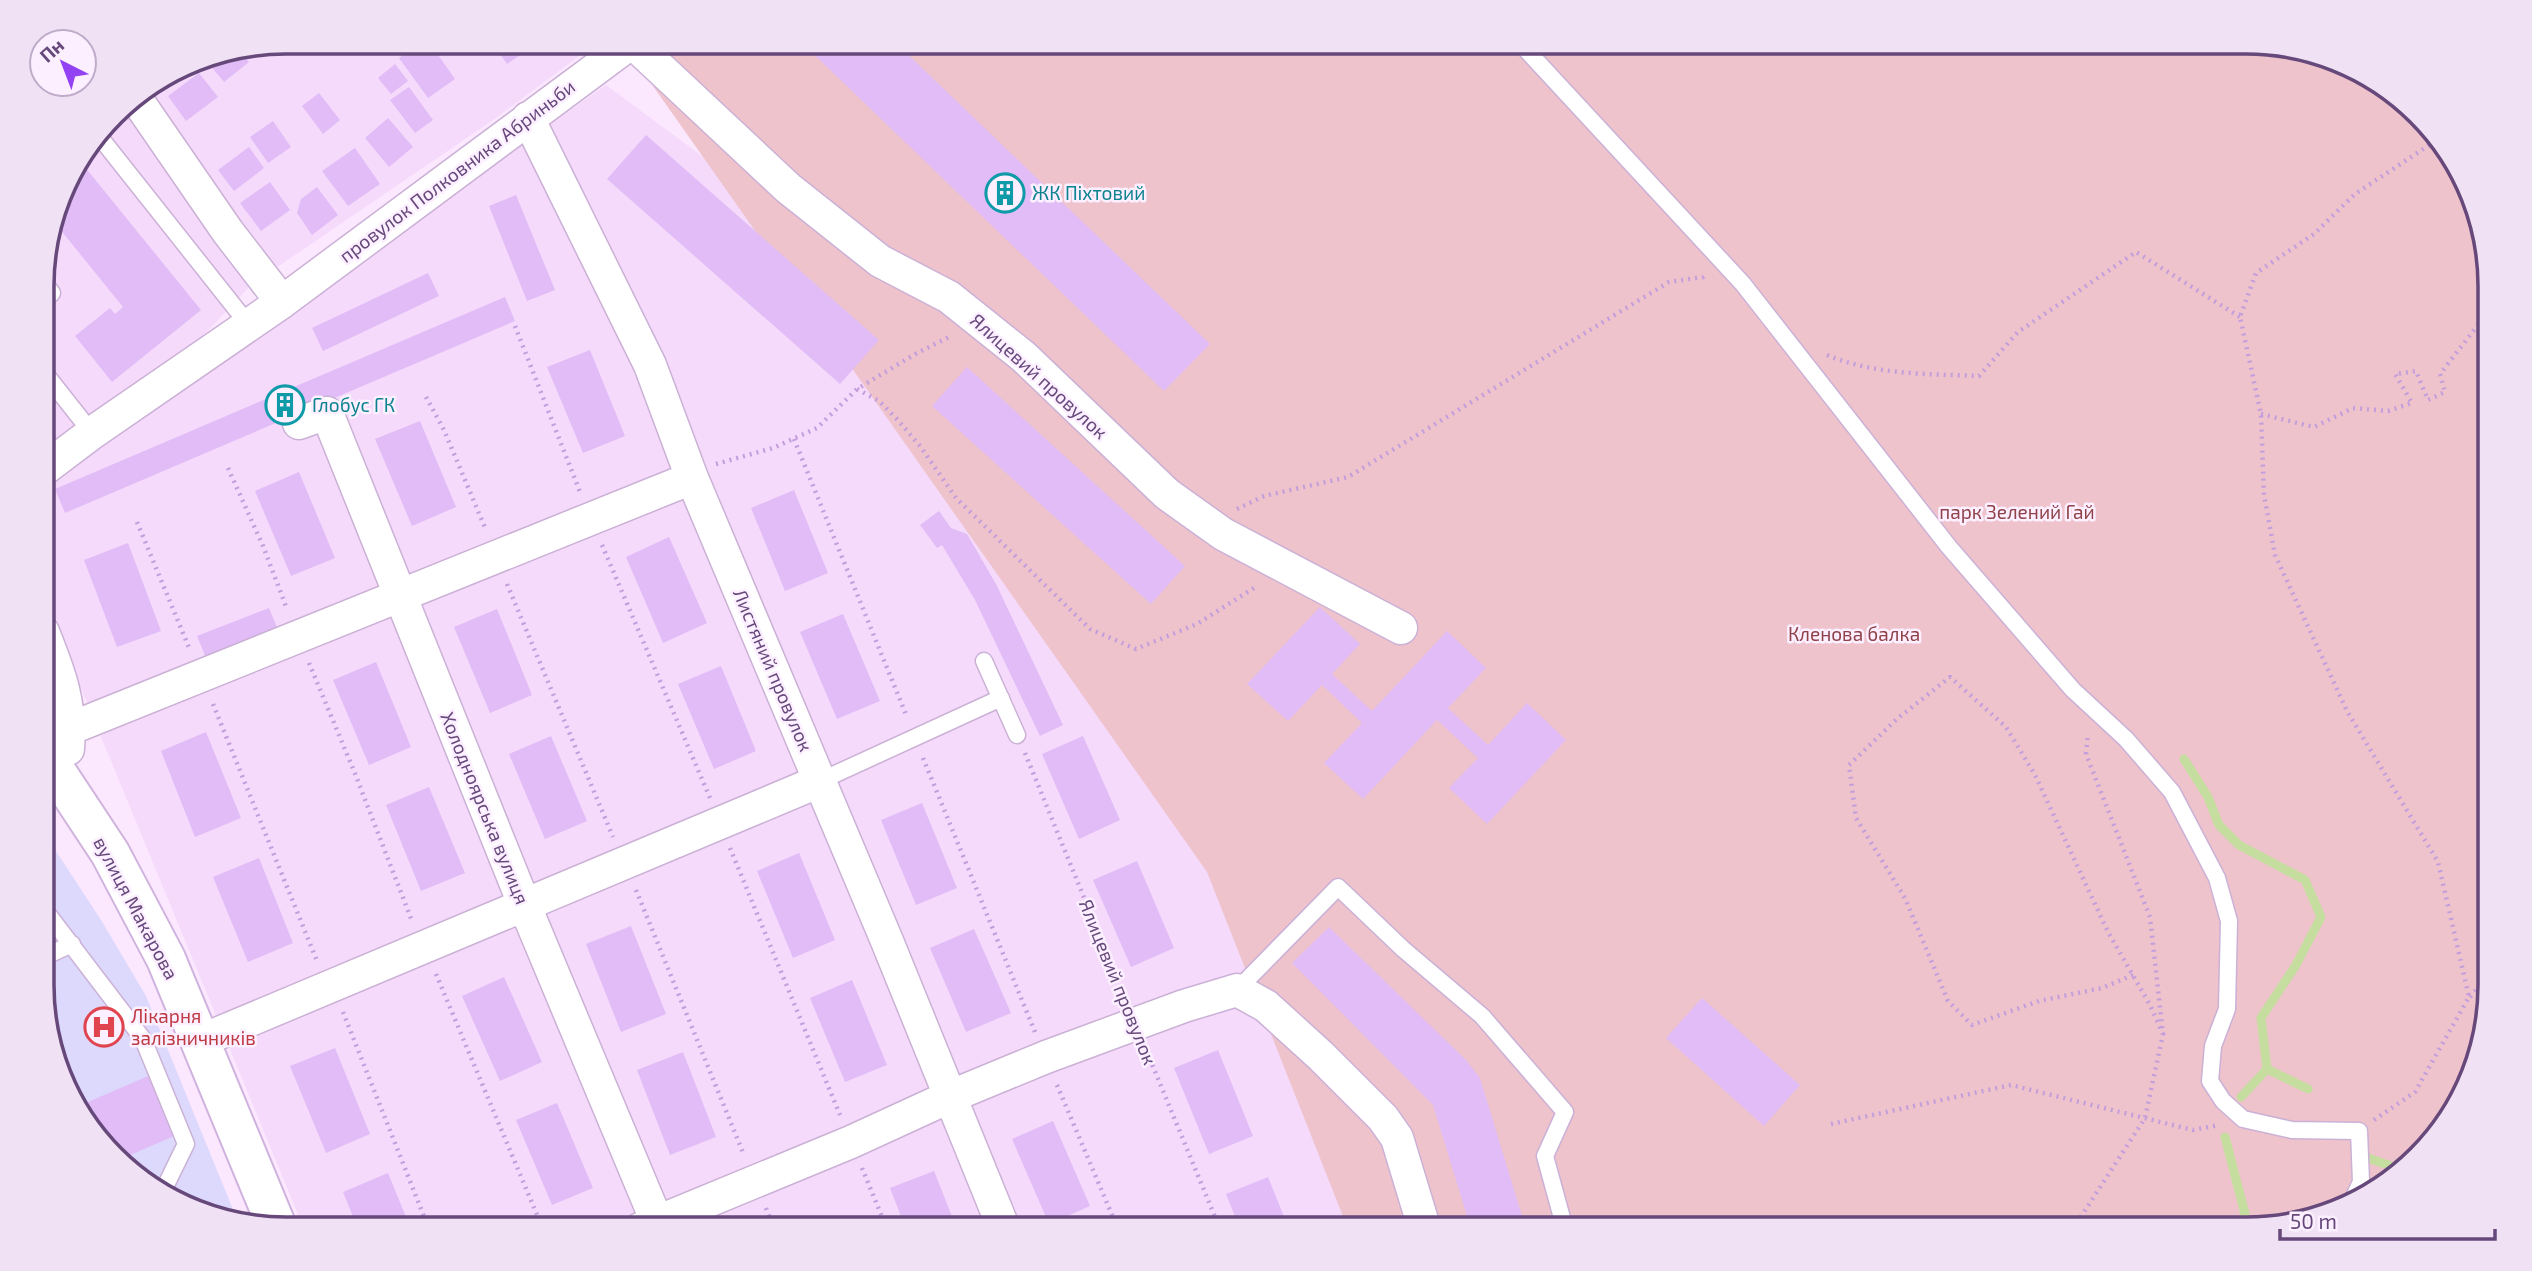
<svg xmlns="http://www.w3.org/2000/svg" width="2532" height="1271" font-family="'Exo 2',sans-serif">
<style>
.residential{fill:#f5dafc}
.medical{fill:#ddd9fd}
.green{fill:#eec3cb}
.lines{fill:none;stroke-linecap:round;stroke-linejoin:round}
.stream{stroke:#c5dd9e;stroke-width:9}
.building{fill:#e1bcf6}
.lane-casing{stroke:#cbb1d6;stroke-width:19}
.street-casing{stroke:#cbb1d6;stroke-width:35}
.secondary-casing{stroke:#d0b2de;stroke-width:42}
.path{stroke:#c49edc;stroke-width:4.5;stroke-dasharray:2 5;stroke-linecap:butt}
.lane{stroke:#fff;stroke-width:16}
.street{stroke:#fff;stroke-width:32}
.secondary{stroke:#fff;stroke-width:38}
.labels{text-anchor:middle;stroke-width:5;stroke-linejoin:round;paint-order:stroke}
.street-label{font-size:19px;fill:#66487b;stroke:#fcefff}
.culture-label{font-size:19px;fill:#0d838f;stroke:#fcefff;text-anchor:start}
.park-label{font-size:19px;fill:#8f4348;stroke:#fcefff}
.health-label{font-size:19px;fill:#be3a42;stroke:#fcefff;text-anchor:start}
.rim{fill:none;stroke:#66487b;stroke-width:3.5}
</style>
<rect width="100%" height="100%" fill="#fbe7fe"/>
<path class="residential" d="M 287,42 L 598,42 L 496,118 L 251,285 L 202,337 L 43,461 L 43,270 L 67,179 L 125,103 L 193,60 Z
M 600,42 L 1130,42 L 1772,1176 L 1671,1229 L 304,1229 L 43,596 L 43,489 L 65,465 L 606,85 L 971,355 L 1012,325 Z"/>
<path class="medical" d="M 44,833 L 101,920 L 146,996 L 236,1217 L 179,1204 L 92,1133 L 44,1017 Z"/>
<path class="green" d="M 622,42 L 2245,42 L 2353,67 L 2440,138 L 2488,255 L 2490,985 L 2465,1092 L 2382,1188 L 2261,1228 L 1348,1229 L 1207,872 Z"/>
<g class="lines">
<path class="stream" d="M 2184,759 L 2208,797 L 2219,825 L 2239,845 L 2305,880 L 2321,917 L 2296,965 L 2261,1018 L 2267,1069 L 2241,1097
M 2267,1069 L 2308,1089
M 2225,1137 L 2245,1214 L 2245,1228
M 2362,1156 L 2391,1166 L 2396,1170"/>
</g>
<path class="building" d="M 421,42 L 429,42 L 455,79 L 428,98 L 399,58 Z
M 498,42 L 519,42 L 526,51 L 507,64 L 494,45 Z
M 801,42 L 895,42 L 1210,344 L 1164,391 Z
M 240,51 L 249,62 L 224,82 L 204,58 Z
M 395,64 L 408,81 L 391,94 L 378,78 Z
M 199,73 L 218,97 L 186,121 L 168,96 Z
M 409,87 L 433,120 L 415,133 L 390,100 Z
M 319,93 L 340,120 L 323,134 L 302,106 Z
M 388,118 L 413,147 L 389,167 L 365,138 Z
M 273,121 L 291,147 L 268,163 L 250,137 Z
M 646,135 L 879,340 L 840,384 L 607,179 Z
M 249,147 L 264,168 L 234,191 L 218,170 Z
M 355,148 L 380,184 L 348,206 L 322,171 Z
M 80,161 L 201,310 L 112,382 L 75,336 L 110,308 L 115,314 L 123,307 L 55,223 L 67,179 Z
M 270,182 L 290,210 L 261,231 L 240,203 Z
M 317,187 L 338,215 L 312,235 L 297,213 L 301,199 Z
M 516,195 L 555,290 L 527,301 L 489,206 Z
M 428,273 L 439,296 L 323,351 L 312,328 Z
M 505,297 L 515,321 L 65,513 L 55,489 Z
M 590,350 L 625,436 L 583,453 L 547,367 Z
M 967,367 L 1185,566 L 1151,604 L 932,406 Z
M 420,421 L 456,507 L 412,526 L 375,439 Z
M 299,472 L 335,558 L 291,576 L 255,491 Z
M 794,490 L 828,573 L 785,591 L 751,508 Z
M 939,511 L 951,528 L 967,534 L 996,584 L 1063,725 L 1040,736 L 975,600 L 942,545 L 937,548 L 920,525 Z
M 669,537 L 707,623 L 663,643 L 626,557 Z
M 128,543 L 161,631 L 117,647 L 84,560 Z
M 1320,607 L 1360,644 L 1332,674 L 1372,711 L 1447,631 L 1486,668 L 1448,708 L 1488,745 L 1527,703 L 1566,740 L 1487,824 L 1449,788 L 1478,758 L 1437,720 L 1363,799 L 1324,763 L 1362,723 L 1322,685 L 1288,721 L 1247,684 Z
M 269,608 L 278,630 L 206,658 L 197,636 Z
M 497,609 L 532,695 L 490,713 L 454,627 Z
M 843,614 L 880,701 L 837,719 L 800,632 Z
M 376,662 L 411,747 L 369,765 L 333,680 Z
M 721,666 L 756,751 L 714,769 L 678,684 Z
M 206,732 L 241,818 L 195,837 L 161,751 Z
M 551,736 L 587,821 L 545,839 L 509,754 Z
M 1083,736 L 1120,820 L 1079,839 L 1042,754 Z
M 429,787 L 465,873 L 421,891 L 386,805 Z
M 922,803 L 957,888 L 916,905 L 881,820 Z
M 799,853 L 835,940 L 793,958 L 757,871 Z
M 259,858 L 293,943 L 248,962 L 213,877 Z
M 1137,861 L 1174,948 L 1131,967 L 1093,880 Z
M 631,926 L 666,1014 L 621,1032 L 586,944 Z
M 1329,927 L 1466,1060 L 1480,1078 L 1526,1229 L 1471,1229 L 1433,1105 L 1292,963 Z
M 974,929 L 1011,1013 L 966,1032 L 930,948 Z
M 504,977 L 542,1062 L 500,1081 L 462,996 Z
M 852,980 L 887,1065 L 845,1082 L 810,998 Z
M 1702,998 L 1800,1085 L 1764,1126 L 1666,1038 Z
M 335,1048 L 370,1134 L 326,1153 L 290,1066 Z
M 1218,1050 L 1253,1136 L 1209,1154 L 1174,1068 Z
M 683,1052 L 716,1137 L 670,1155 L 637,1070 Z
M 153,1074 L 179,1134 L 123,1158 L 92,1133 L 81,1105 Z
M 557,1103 L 593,1188 L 552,1205 L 516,1120 Z
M 1053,1121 L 1090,1206 L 1049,1224 L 1012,1139 Z
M 934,1171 L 957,1229 L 906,1229 L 890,1188 Z
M 388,1173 L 411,1229 L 358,1229 L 343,1192 Z
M 1268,1177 L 1289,1229 L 1240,1229 L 1226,1194 Z"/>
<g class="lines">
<g class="lane-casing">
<path id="lane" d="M 1519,42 L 1743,284 L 1949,547 L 2073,690 L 2126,739 L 2172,792 L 2217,878 L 2229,921 L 2227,1009 L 2213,1046 L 2210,1081 L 2223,1101 L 2243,1119 L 2292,1130 L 2359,1131 L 2361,1182 L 2354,1197
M 99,136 L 248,324
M 43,281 L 52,293 L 43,302
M 43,371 L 92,433
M 984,661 L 1017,735
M 820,781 L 1001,698
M 44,909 L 143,1039 L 186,1144 L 163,1191
M 44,957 L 72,944
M 1237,990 L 1338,887 L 1403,949 L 1482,1016 L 1565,1112 L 1545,1156 L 1565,1229"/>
</g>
<g class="street-casing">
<path id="street" d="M 632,42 L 788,188 L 880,261 L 949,297 L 1024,357 L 1167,494 L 1223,534 L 1401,628
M 135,97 L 228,232 L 282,302
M 528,118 L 650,365 L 692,478 L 887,941 L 1004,1229
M 299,423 L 327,413 L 524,904 L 660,1229
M 43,470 L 92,433 L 282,302 L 632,42
M 43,632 C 60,674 71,703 68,749
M 69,729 L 692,478
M 200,1041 L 820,781
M 640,1229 L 851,1142 L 949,1097 L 1046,1057 L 1184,1006 L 1237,990 L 1266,1006 L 1321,1056 L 1383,1118 L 1397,1138 L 1424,1227 L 1421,1229"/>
</g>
<g class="secondary-casing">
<path id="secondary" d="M 44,753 L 110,853 L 166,959 L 277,1227"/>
</g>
<path class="path" d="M 2486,251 L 2480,256 L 2479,270 L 2488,283
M 515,326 L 580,492
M 1827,355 C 1875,375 1928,374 1979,376 L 2018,332 L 2136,252 L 2240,317
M 857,389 L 879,401 L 896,418 L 920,446 L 956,498 L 1090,629 L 1136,649 L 1197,624 L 1257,586
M 426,397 L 444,430 L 486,530
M 2261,414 L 2314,427 L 2353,408 L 2388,411 L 2412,403 L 2395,374 L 2416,371 L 2428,400 L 2445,392 L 2440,374 L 2488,312
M 794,439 L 907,717
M 716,464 L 773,448 L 817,428 L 857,389 L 917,353 L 951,336
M 228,468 L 263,546 L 287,609
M 1237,509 L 1264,496 L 1348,477 L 1669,282 L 1703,277 L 1706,274
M 137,522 L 190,650
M 602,545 L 710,798
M 507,584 L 613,837
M 309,663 L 354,771 L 412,921
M 213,704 L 317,961
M 1025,753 L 1125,998
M 923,758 L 1035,1032
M 730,848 L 840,1115
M 636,890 L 744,1155
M 436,974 L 543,1229
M 2133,975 L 2102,988 L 2039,1001 L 1972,1025 L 1948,1001 L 1905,898 L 1856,818 L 1849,765 L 1897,719 L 1950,677 L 2006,727 L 2035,775 L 2108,932 L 2150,1005 L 2163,1034
M 2470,997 L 2490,974
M 343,1012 L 429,1229
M 1147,1052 L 1220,1229
M 1057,1085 L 1118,1229
M 2374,1120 L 2415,1092 L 2469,997 L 2438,862 L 2347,711 L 2275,555 L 2264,495 L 2261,414 L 2240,317 L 2256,273 L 2314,234 L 2355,194 L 2440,138
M 1831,1124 L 2011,1085 L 2193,1130 L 2219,1125
M 862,1168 L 887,1229
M 2383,1171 L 2388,1180
M 766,1208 L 774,1229
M 2073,1229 L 2145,1118 L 2163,1034 L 2150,917 L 2086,754 L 2088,734"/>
<use href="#lane" class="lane"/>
<use href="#street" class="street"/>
<use href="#secondary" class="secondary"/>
</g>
<defs>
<g id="building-ring" transform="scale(2.0125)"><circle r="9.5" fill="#fcefff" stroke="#0f9aa8" stroke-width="1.5"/><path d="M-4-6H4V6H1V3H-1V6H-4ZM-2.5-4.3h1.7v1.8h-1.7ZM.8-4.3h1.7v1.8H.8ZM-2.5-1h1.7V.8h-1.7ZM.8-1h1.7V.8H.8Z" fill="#0f9aa8"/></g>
<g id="hospital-ring" transform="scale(2.0125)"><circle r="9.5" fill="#fcefff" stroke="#e0444e" stroke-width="1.5"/><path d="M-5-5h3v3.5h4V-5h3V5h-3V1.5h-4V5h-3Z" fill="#e0444e"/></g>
</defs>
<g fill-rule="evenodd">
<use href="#building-ring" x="1005" y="193"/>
<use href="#building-ring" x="285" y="405"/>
<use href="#hospital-ring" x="104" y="1027"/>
</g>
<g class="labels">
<g class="street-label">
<text transform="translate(457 171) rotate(-37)" y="7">провулок Полковника Абриньби</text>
<text transform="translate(1039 376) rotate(42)" y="7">Ялицевий провулок</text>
<text transform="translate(773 670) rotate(67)" y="7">Листяний провулок</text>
<text transform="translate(485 808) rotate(68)" y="7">Холодноярська вулиця</text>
<text transform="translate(136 908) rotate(62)" y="7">вулиця Макарова</text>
<text transform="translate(1118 982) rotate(68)" y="7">Ялицевий провулок</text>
</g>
<g class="culture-label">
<text x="1032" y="200">ЖК Піхтовий</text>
<text x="312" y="412">Глобус ГК</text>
</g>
<g class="park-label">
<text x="2017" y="519">парк Зелений Гай</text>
<text x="1854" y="641">Кленова балка</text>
</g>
<g class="health-label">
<text x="131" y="1023">Лікарня<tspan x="131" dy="22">залізничників</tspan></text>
</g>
</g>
<path d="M0 0H2532V1271H0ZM286 54H2246A232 232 0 0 1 2478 286V985A232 232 0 0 1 2246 1217H286A232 232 0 0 1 54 985V286A232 232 0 0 1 286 54Z" fill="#f0e2f4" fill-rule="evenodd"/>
<path class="rim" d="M286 54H2246A232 232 0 0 1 2478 286V985A232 232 0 0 1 2246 1217H286A232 232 0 0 1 54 985V286A232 232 0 0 1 286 54Z"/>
<g transform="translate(63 63) rotate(318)"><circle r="33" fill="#fcefff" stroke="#c0acca" stroke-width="2"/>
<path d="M0-5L12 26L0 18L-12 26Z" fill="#9241f3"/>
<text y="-10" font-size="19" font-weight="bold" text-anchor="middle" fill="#66487b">Пн</text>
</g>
<path d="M2280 1229v10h215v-10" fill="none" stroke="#66487b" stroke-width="3.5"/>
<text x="2290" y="1229" font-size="21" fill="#66487b" stroke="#fcefff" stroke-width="5" paint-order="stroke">50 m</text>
</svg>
